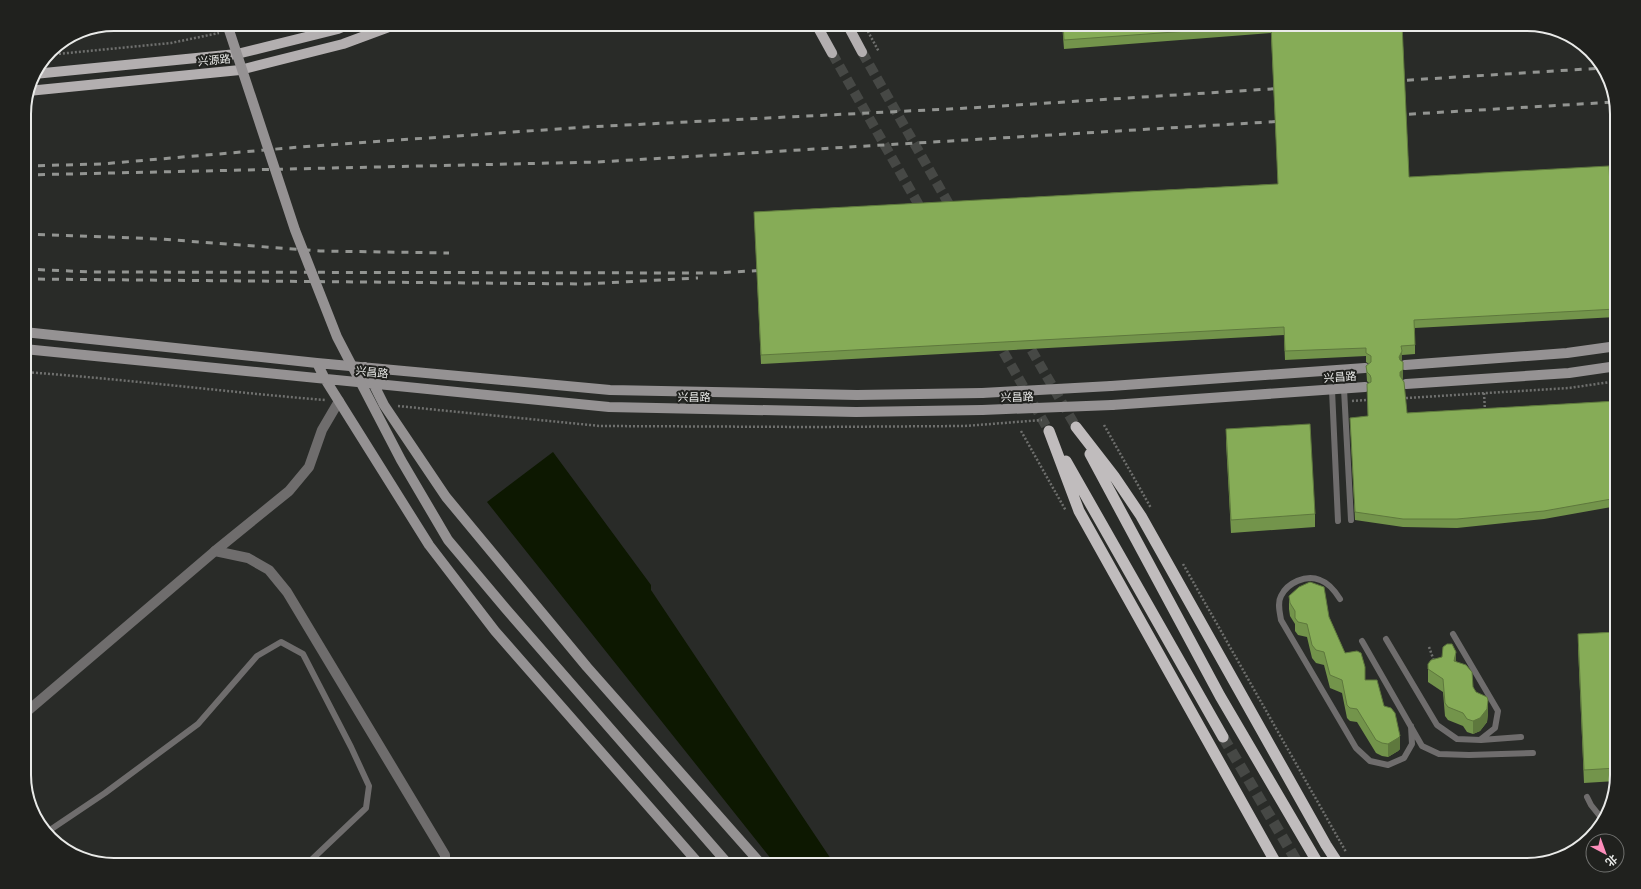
<svg xmlns="http://www.w3.org/2000/svg" width="1641" height="889" font-family="Arial,'Noto Sans SC',sans-serif">
<style>
.water{fill:#0d1801}
.lines{fill:none;stroke-linecap:round;stroke-linejoin:round}
.primary-tunnel{stroke:#464845;stroke-width:10;stroke-dasharray:10 5;stroke-linecap:butt}
.trunk-tunnel{stroke:#464845;stroke-width:11;stroke-dasharray:11 5.5;stroke-linecap:butt}
.path{stroke:#6f706e;stroke-width:2.5;stroke-dasharray:2 2;stroke-linecap:butt}
.service{stroke:#6f6d6d;stroke-width:6}
.minor{stroke:#6f6d6d;stroke-width:10}
.tertiary{stroke:#6f6d6d;stroke-width:10}
.secondary{stroke:#959293;stroke-width:10}
.primary{stroke:#b3afb0;stroke-width:10}
.trunk{stroke:#c0bcbd;stroke-width:11}
.rail{stroke:#939592;stroke-width:3;stroke-dasharray:7 7;stroke-linecap:butt}
.secondary-bridge{stroke:#959293;stroke-width:10}
.wall{fill:#73944b}
.shaded-wall{fill:#5e783d}
.building{fill:#86ac57;stroke:#5e783d}
.labels{text-anchor:middle;stroke-width:4;stroke-linejoin:round;paint-order:stroke}
.street-label{font-size:11px;fill:#e9eae8;stroke:#20211e}
.rim{fill:none;stroke:#e9eae8;stroke-width:2}
</style>
<rect width="100%" height="100%" fill="#292b28"/>
<path class="water" d="M 553,452 L 651,585 L 651,590 L 835,865 L 776,865 L 487,502 Z"/>
<g class="lines">
<path class="primary-tunnel" d="M 862,52 L 954,213
M 832,53 L 924,214
M 1024,337 L 1076,427
M 996,339 L 1049,431"/>
<path class="trunk-tunnel" d="M 1223,737 L 1299,865"/>
<path class="path" d="M 864,24 L 879,52
M 239,28 L 258,24
M 47,55 L 171,43 L 219,33
M 24,372 C 125,379 225,392 325,400
M 1484,393 L 1485,411
M 1406,398 L 1569,388 L 1617,381
M 1352,401 L 1366,400
M 398,406 L 600,426 L 813,427 L 965,426 L 1042,420
M 1104,425 L 1151,508
M 1021,431 L 1066,511
M 1183,564 L 1346,852
M 1429,647 L 1434,661
M 1350,858 L 1353,865"/>
<path class="service" d="M 1344,389 L 1351,520
M 1332,390 L 1338,521
M 1340,599 C 1335,591 1329,583 1320,580 C 1306,574 1287,583 1281,596 C 1277,603 1280,613 1281,620 L 1356,748 L 1370,761 L 1388,765 L 1404,758 L 1412,744 L 1411,726
M 1453,634 L 1498,711 L 1495,728 L 1481,739
M 1386,639 L 1437,725 L 1457,739 L 1481,740 L 1521,737
M 1362,641 L 1422,746 L 1439,754 L 1469,755 L 1533,753
M 1587,797 L 1591,805 L 1603,820
M 47,832 L 105,793 L 198,724 L 257,656 L 281,642 L 303,654 L 351,747 L 369,786 L 366,808 L 306,865"/>
<path class="minor" d="M 215,551 L 248,558 L 269,570 L 287,592 L 445,855 L 445,865"/>
<path class="tertiary" d="M 24,714 L 215,551 L 289,491 L 309,467 L 322,430 L 339,401"/>
<path class="secondary" d="M 24,332 L 317,363 L 610,390 L 857,395 L 982,393
M 24,349 L 609,407 L 856,412 L 982,410
M 317,363 L 325,379 L 429,545 L 495,631 L 700,865
M 1405,365 L 1567,353 L 1617,346
M 365,367 L 384,405 L 446,497 L 587,667 L 762,865
M 1406,384 L 1569,373 L 1617,366
M 1111,386 L 1365,368
M 1112,405 L 1365,387"/>
<path class="primary" d="M 816,24 L 832,53
M 847,24 L 862,52
M 34,74 L 237,54 L 338,29 L 350,24
M 28,91 L 240,70 L 343,44 L 397,24"/>
<path class="trunk" d="M 1076,427 L 1114,476 L 1141,516 L 1326,845 L 1339,865
M 1049,431 L 1079,511 L 1277,865
M 1090,454 L 1220,696 L 1319,865
M 1066,461 L 1223,737"/>
<path class="rail" d="M 1393,81 L 1603,68
M 1395,115 L 1615,102
M 24,166 L 101,164 L 312,146 L 586,127 L 969,108 L 1286,88
M 24,175 L 598,162 L 1285,121
M 1601,223 L 1617,222
M 1601,230 L 1617,229
M 24,234 L 160,239 L 320,251 L 449,253
M 24,269 L 92,272 L 715,273 L 768,270
M 24,279 L 586,284 L 698,278"/>
<path class="secondary-bridge" d="M 227,24 L 295,230 L 337,337 L 401,460 L 448,540 L 506,609 L 729,865
M 982,393 L 1111,386
M 982,410 L 1112,405"/>
</g>
<path class="wall" d="M 1062,24 L 1402,24 L 1409,177 L 1616,309 L 1616,317 L 1415,328 L 1415,354 L 1402,355 L 1402,359 L 1401,361 L 1403,378 L 1402,379 L 1407,413 L 1617,401 L 1617,506 L 1544,519 L 1457,528 L 1403,527 L 1355,520 L 1350,418 L 1368,416 L 1367,384 L 1369,383 L 1367,381 L 1366,366 L 1369,364 L 1366,362 L 1366,356 L 1285,360 L 1284,335 L 761,364 L 754,212 L 1278,184 L 1271,33 L 1064,49 Z
M 1226,429 L 1315,514 L 1315,527 L 1231,533 L 1226,442 Z
M 1289,596 L 1329,617 L 1345,653 L 1384,706 L 1400,749 L 1398,751 L 1388,757 L 1382,756 L 1376,753 L 1357,722 L 1350,721 L 1347,718 L 1342,693 L 1330,688 L 1324,665 L 1316,663 L 1312,658 L 1307,637 L 1298,635 L 1295,631 L 1295,624 L 1290,616 L 1289,609 Z
M 1617,632 L 1617,775 L 1616,781 L 1584,783 L 1578,647 L 1578,634 Z
M 1456,662 L 1473,687 L 1488,713 L 1487,722 L 1480,731 L 1473,734 L 1467,732 L 1463,726 L 1448,720 L 1445,716 L 1443,692 L 1428,682 L 1428,664 Z"/>
<path class="shaded-wall" d="M 1402,351 L 1402,359 L 1399,365 L 1399,357 Z
M 1403,370 L 1403,378 L 1400,381 L 1400,372 Z
M 1456,652 L 1456,665 L 1454,661 Z
M 1488,700 L 1488,713 L 1487,722 L 1480,731 L 1473,734 L 1473,721 Z
M 1400,736 L 1400,749 L 1398,751 L 1388,757 L 1388,744 Z"/>
<path class="building" d="M 1063,24 L 1402,24 L 1409,177 L 1609,166 L 1616,309 L 1414,320 L 1415,345 L 1401,346 L 1402,351 L 1399,357 L 1400,360 L 1403,362 L 1403,370 L 1400,372 L 1400,376 L 1404,382 L 1407,413 L 1617,401 L 1617,498 L 1544,511 L 1457,519 L 1403,519 L 1355,512 L 1350,418 L 1368,416 L 1367,384 L 1371,382 L 1371,378 L 1370,375 L 1367,372 L 1366,366 L 1371,362 L 1371,356 L 1366,353 L 1366,348 L 1285,351 L 1284,327 L 761,355 L 754,212 L 1278,184 L 1271,25 L 1064,40 Z
M 1310,424 L 1315,514 L 1231,520 L 1226,429 Z
M 1310,582 L 1324,587 L 1329,617 L 1345,653 L 1357,651 L 1361,653 L 1365,667 L 1365,680 L 1377,680 L 1384,706 L 1391,708 L 1395,713 L 1400,736 L 1398,738 L 1388,744 L 1382,743 L 1376,740 L 1357,709 L 1350,708 L 1347,705 L 1342,680 L 1330,675 L 1324,652 L 1316,650 L 1312,645 L 1307,624 L 1298,622 L 1295,618 L 1295,611 L 1290,603 L 1289,596 L 1299,587 Z
M 1617,632 L 1617,768 L 1584,770 L 1578,634 Z
M 1447,644 L 1452,644 L 1456,652 L 1454,661 L 1466,665 L 1472,672 L 1473,687 L 1476,692 L 1487,697 L 1488,700 L 1487,709 L 1480,718 L 1473,721 L 1467,719 L 1463,713 L 1448,707 L 1445,703 L 1443,679 L 1428,669 L 1428,664 L 1431,660 L 1442,657 L 1443,647 Z"/>
<g class="labels">
<g class="street-label">
<text transform="translate(214 60) rotate(-6)" y="4">兴源路</text>
<text transform="translate(372 372) rotate(6)" y="4">兴昌路</text>
<text transform="translate(1340 377) rotate(-4)" y="4">兴昌路</text>
<text transform="translate(694 397) rotate(1)" y="4">兴昌路</text>
<text transform="translate(1017 397) rotate(-2)" y="4">兴昌路</text>
</g>
</g>
<path d="M0 0H1641V889H0ZM114 31H1527A83 83 0 0 1 1610 114V775A83 83 0 0 1 1527 858H114A83 83 0 0 1 31 775V114A83 83 0 0 1 114 31Z" fill="#20211e" fill-rule="evenodd"/>
<path class="rim" d="M114 31H1527A83 83 0 0 1 1610 114V775A83 83 0 0 1 1527 858H114A83 83 0 0 1 31 775V114A83 83 0 0 1 114 31Z"/>
<g transform="translate(1605 853) rotate(139)"><circle r="19" fill="#20211e" stroke="#70716f"/>
<path d="M0-3L7 15L0 10L-7 15Z" fill="#fe8ebb"/>
<text y="-6" font-size="11" font-weight="bold" text-anchor="middle" fill="#e9eae8">北</text>
</g>
</svg>
